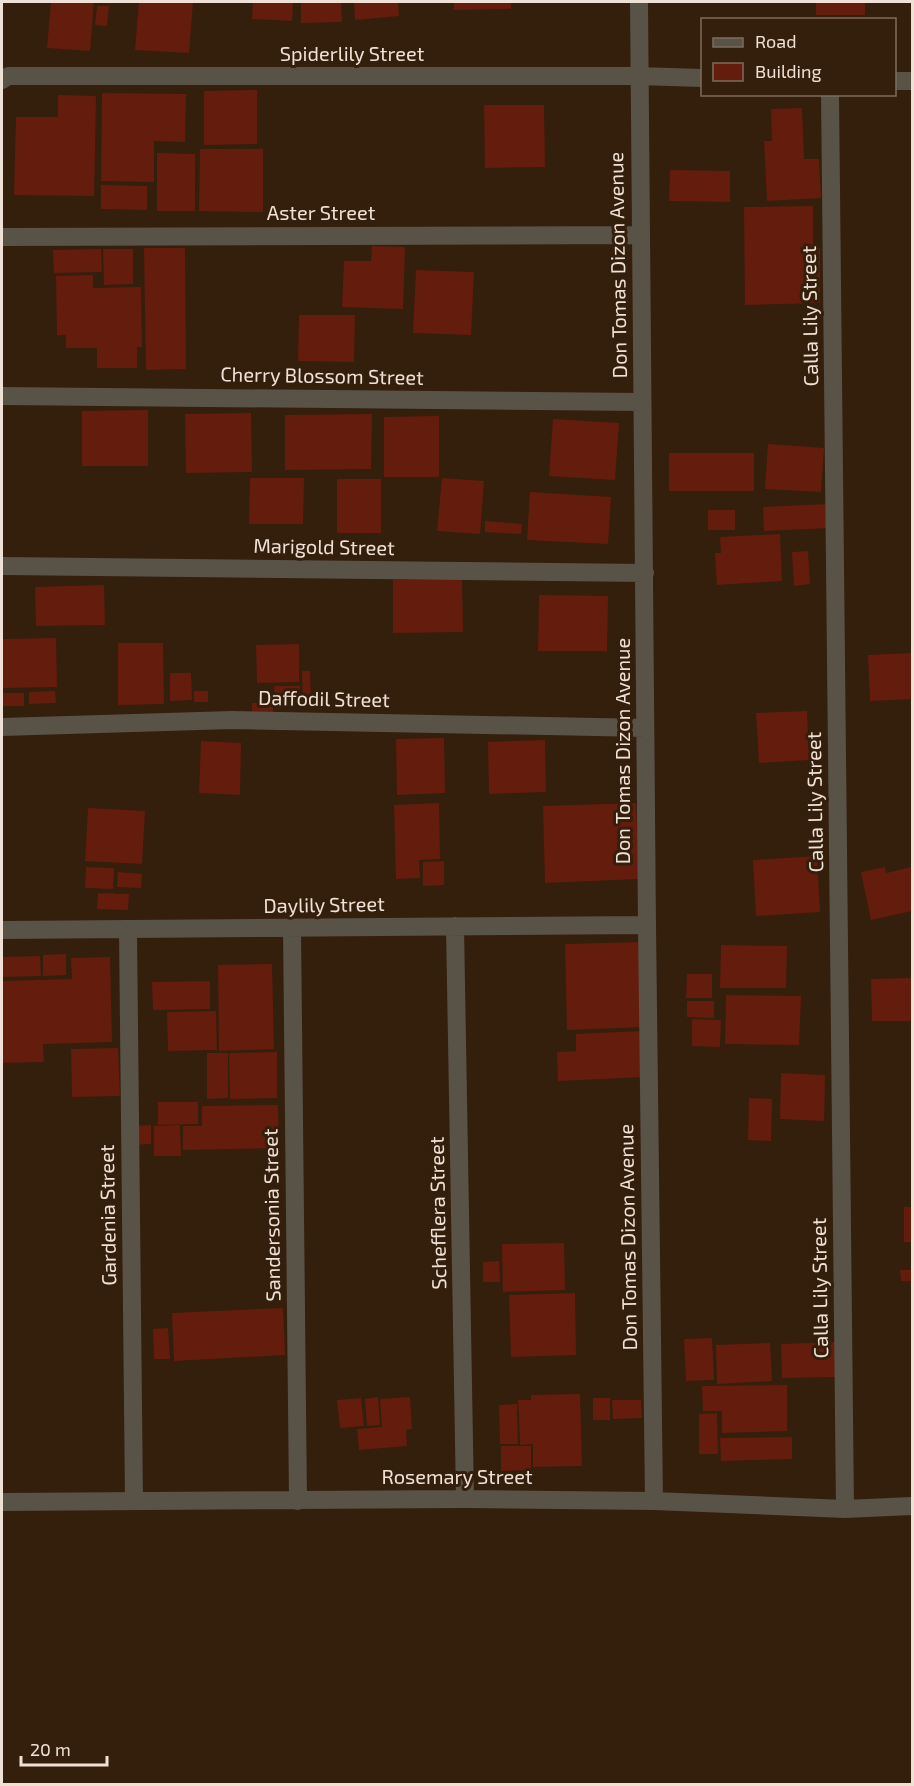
<svg xmlns="http://www.w3.org/2000/svg" width="914" height="1786" font-family="'Exo 2',sans-serif">
<style>
.building{fill:#641c0d}
.lines{fill:none;stroke-linecap:round;stroke-linejoin:round}
.street{stroke:#595247;stroke-width:18}
.labels{text-anchor:middle;stroke-width:6;stroke-linejoin:round;paint-order:stroke}
.street-label{font-size:20px;fill:#f0e1d6;stroke:#341e0c}
</style>
<rect width="100%" height="100%" fill="#341e0c"/>
<path class="building" d="M 51,2 L 94,2 L 90,51 L 47,48 Z
M 139,2 L 193,2 L 189,53 L 135,50 Z
M 253,2 L 293,2 L 292,21 L 252,19 Z
M 301,2 L 341,2 L 342,22 L 301,23 Z
M 354,2 L 398,2 L 399,16 L 355,20 Z
M 454,2 L 511,2 L 511,9 L 454,10 Z
M 816,2 L 865,2 L 865,15 L 816,15 Z
M 97,6 L 109,6 L 107,26 L 95,25 Z
M 257,90 L 257,144 L 204,145 L 204,91 Z
M 102,93 L 186,94 L 185,142 L 154,141 L 154,182 L 101,181 Z
M 58,95 L 96,96 L 94,196 L 14,195 L 16,117 L 58,117 Z
M 484,105 L 544,105 L 545,167 L 485,168 Z
M 802,108 L 804,159 L 819,159 L 821,198 L 767,201 L 764,141 L 772,141 L 771,109 Z
M 200,149 L 263,149 L 263,212 L 199,211 Z
M 157,153 L 195,154 L 195,211 L 157,211 Z
M 670,170 L 730,171 L 730,202 L 669,201 Z
M 101,185 L 147,186 L 147,210 L 101,209 Z
M 813,206 L 813,248 L 820,248 L 820,303 L 745,305 L 744,207 Z
M 372,246 L 405,247 L 403,309 L 342,307 L 344,261 L 371,261 Z
M 144,248 L 185,248 L 186,369 L 146,370 Z
M 101,249 L 102,272 L 54,273 L 53,250 Z
M 103,249 L 133,249 L 133,284 L 104,285 Z
M 416,270 L 474,272 L 471,335 L 413,333 Z
M 93,275 L 93,288 L 141,287 L 142,347 L 137,347 L 137,368 L 97,368 L 97,348 L 66,348 L 66,335 L 57,335 L 56,276 Z
M 299,315 L 355,315 L 354,362 L 298,361 Z
M 148,410 L 148,466 L 82,466 L 82,411 Z
M 251,413 L 252,472 L 186,473 L 185,414 Z
M 372,414 L 371,469 L 285,470 L 285,415 Z
M 439,416 L 439,477 L 384,477 L 384,417 Z
M 553,419 L 619,423 L 615,480 L 549,476 Z
M 768,444 L 824,448 L 821,492 L 765,489 Z
M 669,453 L 754,453 L 754,491 L 669,491 Z
M 250,478 L 304,478 L 303,524 L 249,524 Z
M 442,478 L 484,481 L 480,534 L 437,531 Z
M 337,479 L 381,479 L 381,533 L 337,533 Z
M 530,492 L 611,497 L 608,544 L 527,540 Z
M 829,504 L 830,528 L 764,531 L 763,507 Z
M 708,510 L 735,510 L 735,530 L 708,530 Z
M 485,521 L 522,524 L 521,534 L 485,532 Z
M 780,534 L 782,581 L 717,585 L 715,553 L 721,553 L 720,537 Z
M 808,551 L 810,584 L 794,586 L 792,552 Z
M 462,579 L 463,632 L 393,633 L 393,580 Z
M 104,585 L 105,625 L 36,626 L 35,587 Z
M 539,595 L 608,596 L 607,651 L 538,651 Z
M 56,638 L 57,687 L 2,688 L 2,639 Z
M 118,643 L 163,643 L 164,704 L 118,705 Z
M 299,644 L 299,682 L 257,683 L 256,645 Z
M 912,653 L 912,699 L 870,701 L 868,655 Z
M 302,671 L 310,671 L 311,704 L 303,704 Z
M 170,673 L 191,673 L 192,700 L 170,701 Z
M 274,686 L 300,686 L 300,702 L 275,703 Z
M 55,691 L 56,703 L 29,704 L 29,692 Z
M 194,691 L 208,691 L 208,702 L 194,702 Z
M 2,693 L 24,693 L 24,706 L 2,706 Z
M 252,703 L 273,703 L 273,715 L 252,716 Z
M 807,711 L 809,760 L 759,763 L 756,713 Z
M 444,738 L 445,793 L 397,795 L 396,739 Z
M 545,740 L 546,792 L 489,794 L 488,742 Z
M 201,741 L 241,743 L 240,795 L 199,793 Z
M 439,803 L 440,859 L 419,860 L 420,878 L 396,879 L 394,805 Z
M 636,803 L 639,879 L 545,883 L 543,806 Z
M 88,808 L 145,811 L 142,864 L 85,861 Z
M 817,856 L 820,912 L 756,916 L 753,860 Z
M 444,861 L 444,885 L 423,886 L 423,862 Z
M 86,867 L 114,868 L 113,889 L 85,888 Z
M 885,867 L 886,873 L 912,867 L 912,911 L 871,920 L 861,872 Z
M 118,872 L 142,874 L 141,888 L 117,887 Z
M 98,893 L 129,894 L 128,910 L 97,909 Z
M 643,942 L 645,1027 L 567,1030 L 565,944 Z
M 721,945 L 787,946 L 786,988 L 720,988 Z
M 66,954 L 66,975 L 43,976 L 43,955 Z
M 40,956 L 41,976 L 2,977 L 2,957 Z
M 110,957 L 112,1042 L 43,1044 L 44,1062 L 2,1063 L 2,981 L 72,979 L 71,958 Z
M 272,964 L 274,1049 L 219,1051 L 218,965 Z
M 687,974 L 712,974 L 712,998 L 686,998 Z
M 912,978 L 912,1021 L 872,1021 L 871,979 Z
M 210,981 L 210,1009 L 153,1010 L 152,982 Z
M 726,995 L 801,996 L 799,1045 L 725,1044 Z
M 687,1001 L 714,1001 L 714,1018 L 687,1017 Z
M 216,1011 L 217,1050 L 168,1051 L 167,1012 Z
M 692,1019 L 721,1020 L 720,1047 L 692,1046 Z
M 642,1031 L 643,1077 L 558,1081 L 557,1052 L 576,1051 L 576,1034 Z
M 118,1048 L 120,1096 L 72,1097 L 71,1049 Z
M 277,1052 L 277,1098 L 230,1099 L 229,1053 Z
M 207,1053 L 228,1053 L 228,1098 L 207,1099 Z
M 781,1073 L 825,1075 L 824,1121 L 780,1119 Z
M 749,1098 L 772,1099 L 771,1141 L 748,1140 Z
M 158,1102 L 198,1102 L 198,1124 L 158,1125 Z
M 278,1105 L 279,1148 L 183,1150 L 183,1126 L 202,1126 L 202,1106 Z
M 151,1125 L 151,1144 L 132,1145 L 131,1126 Z
M 180,1125 L 181,1156 L 154,1156 L 154,1126 Z
M 904,1207 L 912,1207 L 912,1242 L 904,1242 Z
M 564,1243 L 565,1290 L 503,1292 L 502,1244 Z
M 499,1261 L 500,1282 L 483,1282 L 483,1262 Z
M 900,1270 L 912,1270 L 912,1281 L 901,1281 Z
M 575,1293 L 576,1355 L 511,1357 L 509,1295 Z
M 283,1308 L 285,1355 L 174,1361 L 172,1313 Z
M 168,1328 L 170,1359 L 154,1359 L 153,1329 Z
M 712,1338 L 714,1380 L 686,1381 L 684,1339 Z
M 836,1342 L 837,1377 L 782,1378 L 781,1344 Z
M 770,1343 L 772,1381 L 717,1384 L 716,1345 Z
M 787,1385 L 787,1431 L 722,1433 L 722,1411 L 703,1411 L 702,1386 Z
M 580,1394 L 582,1466 L 533,1467 L 533,1444 L 520,1445 L 519,1414 L 531,1413 L 519,1414 L 518,1400 L 531,1400 L 531,1395 Z
M 378,1397 L 380,1425 L 367,1426 L 365,1399 Z
M 410,1397 L 412,1429 L 406,1430 L 407,1446 L 359,1450 L 357,1429 L 382,1427 L 380,1399 Z
M 361,1398 L 364,1426 L 340,1428 L 337,1400 Z
M 593,1398 L 610,1398 L 610,1420 L 593,1420 Z
M 612,1400 L 641,1400 L 642,1418 L 613,1419 Z
M 517,1404 L 517,1414 L 514,1414 L 517,1415 L 518,1444 L 500,1444 L 499,1405 Z
M 717,1413 L 718,1454 L 699,1454 L 699,1414 Z
M 792,1437 L 792,1459 L 721,1461 L 720,1438 Z
M 501,1446 L 531,1446 L 531,1470 L 501,1471 Z"/>
<g class="lines">
<path class="street" d="M 639,2 L 647,925 L 654,1501
M 2,80 L 8,76 L 638,76 L 702,78
M 894,81 L 912,81
M 830,94 L 845,1509
M 2,237 L 641,235
M 2,396 L 642,402
M 2,566 L 645,573
M 2,727 L 232,720 L 645,728
M 455,926 L 465,1499
M 292,928 L 298,1501
M 128,929 L 134,1501
M 2,930 L 647,925
M 2,1502 L 465,1499 L 654,1501 L 845,1509 L 912,1506"/>
</g>
<g class="labels">
<g class="street-label">
<text x="352" y="61">Spiderlily Street</text>
<text x="321" y="220">Aster Street</text>
<text transform="translate(618 265) rotate(-91)" y="7">Don Tomas Dizon Avenue</text>
<text transform="translate(810 316) rotate(-91)" y="7">Calla Lily Street</text>
<text transform="translate(322 376) rotate(1)" y="7">Cherry Blossom Street</text>
<text transform="translate(324 547) rotate(1)" y="7">Marigold Street</text>
<text transform="translate(324 699) rotate(1)" y="7">Daffodil Street</text>
<text transform="translate(623 751) rotate(-90)" y="7">Don Tomas Dizon Avenue</text>
<text transform="translate(815 802) rotate(-91)" y="7">Calla Lily Street</text>
<text transform="translate(324 905) rotate(-1)" y="7">Daylily Street</text>
<text transform="translate(438 1213) rotate(-91)" y="7">Schefflera Street</text>
<text transform="translate(108 1215) rotate(-91)" y="7">Gardenia Street</text>
<text transform="translate(272 1215) rotate(-91)" y="7">Sandersonia Street</text>
<text transform="translate(628 1237) rotate(-91)" y="7">Don Tomas Dizon Avenue</text>
<text transform="translate(820 1288) rotate(-91)" y="7">Calla Lily Street</text>
<text x="457" y="1484">Rosemary Street</text>
</g>
</g>
<rect width="914" height="1786" fill="none" stroke="#f0e1d6" stroke-width="6"/>
<rect x="701" y="18" width="195" height="78" fill="#341e0c" stroke="#7f6c5d" stroke-width="1.5"/>
<rect x="713" y="38" width="30" height="9" fill="#595247" stroke="#7f6c5d" stroke-width="1.5"/>
<text x="755" y="48" font-size="18" fill="#f0e1d6">Road</text>
<rect x="713" y="63" width="30" height="18" fill="#641c0d" stroke="#7f6c5d" stroke-width="1.5"/>
<text x="755" y="78" font-size="18" fill="#f0e1d6">Building</text>
<path d="M21 1756v9h86v-9" fill="none" stroke="#f0e1d6" stroke-width="3"/>
<text x="30" y="1756" font-size="18" fill="#f0e1d6" stroke="#341e0c" stroke-width="4.5" paint-order="stroke">20 m</text>
</svg>
